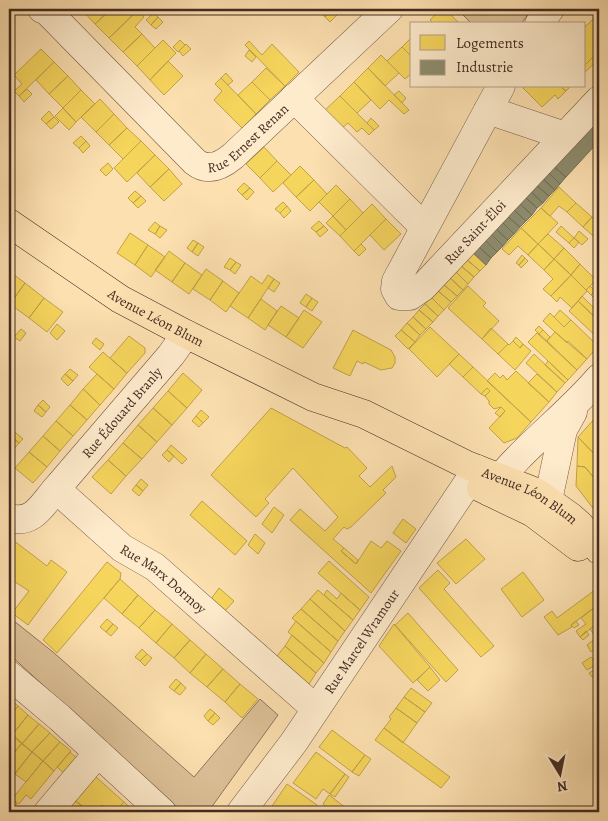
<svg xmlns="http://www.w3.org/2000/svg" width="608" height="821" font-family="Alegreya,serif">
<style>
.green{fill:#ddc198;stroke:#90765d}
.homes{fill:#f6d55c;stroke:#c0a24b}
.industry{fill:#8c8c6e;stroke:#766f57}
.lines{fill:none;stroke-linecap:round;stroke-linejoin:round}
.minor-casing{stroke:#725846;stroke-width:29}
.major-casing{stroke:#432b22;stroke-width:29}
.minor{stroke:#feebcc;stroke-width:28}
.major{stroke:#fde0b0;stroke-width:28}
.labels{text-anchor:middle;stroke-width:5;stroke-linejoin:round;paint-order:stroke}
.street-label{font-size:14px;fill:#432b22;stroke:#feebcc}
</style>
<rect width="100%" height="100%" fill="#fde0b0"/>
<filter id="stains"><feTurbulence type="fractalNoise" baseFrequency=".004" numOctaves="4"/><feColorMatrix values="0 0 0 0 .2 0 0 0 0 .09 0 0 0 0 .02 0 0 0 .5 -.17"/></filter>
<radialGradient id="worn" r=".72"><stop offset=".6" stop-color="#630" stop-opacity="0"/><stop offset="1" stop-color="#630" stop-opacity=".3"/></radialGradient>
<path class="green" d="M 457,9 L 532,9 L 521,24 L 472,24 Z
M 9,617 L 53,652 L 194,777 L 260,699 L 278,715 L 208,812 L 182,812 L 9,654 Z"/>
<path class="homes" d="M 83,9 L 111,9 L 95,24 L 82,10 Z
M 111,9 L 135,9 L 137,11 L 109,38 L 95,24 Z
M 323,9 L 333,9 L 325,17 L 320,12 Z
M 333,9 L 338,14 L 330,22 L 325,17 Z
M 350,9 L 363,9 L 356,15 Z
M 441,9 L 445,9 L 460,24 L 434,24 L 430,20 Z
M 137,11 L 144,17 L 135,27 L 142,34 L 123,52 L 109,38 Z
M 154,13 L 158,17 L 151,25 L 146,20 Z
M 599,13 L 599,51 L 584,66 L 584,28 Z
M 158,17 L 163,22 L 156,29 L 151,25 Z
M 142,34 L 155,48 L 137,66 L 123,52 Z
M 412,37 L 412,57 L 402,47 Z
M 163,40 L 176,53 L 150,80 L 137,66 Z
M 180,40 L 185,45 L 178,52 L 173,47 Z
M 249,41 L 262,55 L 272,44 L 299,72 L 285,86 L 245,45 Z
M 186,44 L 191,49 L 183,56 L 179,51 Z
M 402,47 L 412,57 L 412,73 L 405,79 L 387,61 Z
M 41,49 L 54,62 L 19,96 L 14,91 L 22,84 L 14,75 Z
M 249,50 L 256,57 L 252,62 L 245,56 Z
M 599,51 L 599,59 L 584,73 L 584,66 Z
M 381,55 L 399,73 L 385,86 L 368,68 Z
M 168,61 L 183,76 L 164,95 L 150,80 Z
M 54,62 L 68,76 L 49,94 L 36,80 Z
M 266,68 L 285,86 L 270,100 L 252,82 Z
M 368,68 L 409,110 L 404,114 L 389,100 L 380,109 L 354,82 Z
M 226,73 L 233,81 L 228,85 L 221,78 Z
M 68,76 L 81,90 L 63,108 L 49,94 Z
M 221,78 L 256,114 L 242,128 L 214,100 L 222,91 L 215,84 Z
M 252,82 L 270,100 L 256,114 L 238,95 Z
M 354,82 L 371,100 L 357,113 L 340,96 Z
M 525,86 L 564,86 L 562,88 L 566,91 L 558,99 L 555,95 L 542,107 L 523,88 Z
M 564,86 L 571,86 L 566,91 L 562,88 Z
M 27,89 L 32,94 L 24,102 L 19,96 Z
M 81,90 L 95,104 L 76,122 L 63,108 Z
M 399,91 L 406,98 L 402,103 L 394,95 Z
M 340,96 L 374,130 L 369,135 L 362,128 L 357,132 L 348,123 L 342,128 L 325,110 Z
M 100,99 L 114,114 L 96,132 L 81,117 Z
M 63,108 L 76,122 L 69,130 L 55,116 Z
M 49,111 L 54,117 L 46,124 L 41,119 Z
M 114,114 L 127,128 L 109,145 L 96,132 Z
M 54,117 L 59,122 L 51,129 L 46,124 Z
M 371,118 L 379,126 L 374,130 L 367,123 Z
M 127,128 L 141,141 L 123,159 L 109,145 Z
M 81,136 L 86,141 L 79,148 L 73,143 Z
M 86,141 L 90,146 L 83,153 L 79,148 Z
M 141,141 L 155,155 L 127,182 L 114,168 Z
M 264,147 L 277,161 L 260,178 L 246,164 Z
M 155,155 L 169,169 L 150,187 L 137,173 Z
M 277,161 L 291,175 L 273,192 L 260,178 Z
M 108,163 L 113,169 L 106,176 L 100,170 Z
M 300,166 L 314,180 L 296,197 L 283,183 Z
M 169,169 L 182,184 L 164,201 L 150,187 Z
M 314,180 L 327,194 L 310,211 L 296,197 Z
M 244,183 L 250,188 L 242,195 L 237,190 Z
M 336,185 L 350,199 L 333,216 L 319,202 Z
M 559,187 L 576,203 L 567,212 L 559,206 L 550,216 L 541,208 Z
M 250,188 L 254,192 L 247,200 L 242,195 Z
M 135,191 L 141,196 L 133,203 L 128,198 Z
M 141,196 L 146,201 L 138,208 L 133,203 Z
M 350,199 L 363,213 L 346,230 L 333,216 Z
M 283,202 L 287,206 L 280,213 L 275,209 Z
M 576,203 L 592,217 L 583,227 L 567,212 Z
M 372,204 L 386,219 L 354,251 L 340,236 Z
M 287,206 L 291,211 L 284,218 L 280,213 Z
M 541,208 L 558,223 L 538,244 L 521,228 Z
M 333,216 L 346,230 L 340,236 L 326,223 Z
M 592,217 L 599,224 L 599,241 L 583,227 Z
M 386,219 L 401,234 L 384,250 L 370,235 Z
M 319,221 L 324,226 L 316,232 L 311,228 Z
M 155,222 L 160,226 L 155,234 L 148,230 Z
M 160,226 L 167,230 L 160,238 L 155,234 Z
M 324,226 L 328,230 L 320,237 L 316,232 Z
M 561,226 L 574,238 L 569,243 L 556,232 Z
M 521,228 L 538,244 L 528,255 L 518,246 L 509,255 L 502,249 Z
M 579,231 L 588,239 L 582,245 L 574,238 Z
M 130,233 L 148,245 L 135,265 L 117,253 Z
M 548,234 L 564,248 L 554,259 L 538,244 Z
M 574,238 L 579,242 L 574,248 L 569,243 Z
M 193,240 L 198,243 L 192,252 L 187,248 Z
M 198,243 L 204,247 L 198,256 L 192,252 Z
M 361,244 L 366,249 L 359,256 L 354,251 Z
M 538,244 L 554,259 L 544,270 L 528,255 Z
M 148,245 L 165,257 L 151,277 L 135,265 Z
M 564,248 L 580,264 L 571,275 L 554,259 Z
M 169,251 L 185,263 L 172,282 L 155,270 Z
M 472,252 L 486,265 L 480,271 L 466,259 Z
M 522,255 L 525,258 L 519,265 L 516,263 Z
M 230,258 L 236,262 L 230,270 L 224,267 Z
M 525,258 L 528,261 L 521,268 L 519,265 Z
M 466,259 L 480,271 L 474,277 L 460,265 Z
M 554,259 L 571,275 L 551,296 L 543,289 L 553,279 L 544,270 Z
M 236,262 L 241,265 L 235,274 L 230,270 Z
M 185,263 L 202,275 L 189,294 L 172,282 Z
M 580,264 L 596,280 L 586,290 L 571,275 Z
M 460,265 L 474,277 L 468,284 L 455,271 Z
M 206,269 L 223,281 L 210,300 L 193,289 Z
M 9,271 L 25,283 L 10,304 L 9,303 Z
M 455,271 L 468,284 L 463,290 L 449,277 Z
M 268,275 L 274,279 L 248,318 L 230,306 L 251,276 L 262,284 Z
M 571,275 L 587,291 L 572,308 L 560,297 L 557,302 L 551,296 Z
M 449,277 L 463,290 L 457,296 L 443,284 Z
M 274,279 L 280,283 L 274,292 L 268,288 Z
M 223,281 L 239,293 L 226,312 L 210,300 Z
M 25,283 L 44,298 L 29,318 L 10,304 Z
M 443,284 L 457,296 L 451,302 L 437,290 Z
M 468,286 L 486,303 L 483,306 L 499,321 L 482,339 L 448,308 Z
M 590,286 L 595,291 L 591,295 L 586,290 Z
M 437,290 L 451,302 L 444,310 L 431,297 Z
M 595,291 L 599,295 L 599,303 L 591,295 Z
M 306,294 L 312,298 L 306,307 L 300,303 Z
M 582,296 L 595,309 L 599,304 L 599,321 L 578,301 Z
M 431,297 L 444,310 L 438,316 L 425,304 Z
M 44,298 L 63,312 L 47,332 L 29,318 Z
M 312,298 L 318,302 L 312,311 L 306,307 Z
M 261,299 L 277,311 L 265,330 L 248,318 Z
M 578,301 L 599,321 L 599,339 L 569,311 Z
M 425,304 L 438,316 L 433,322 L 419,310 Z
M 281,306 L 299,318 L 286,337 L 268,325 Z
M 304,310 L 322,322 L 303,348 L 286,337 Z
M 419,310 L 433,322 L 426,329 L 413,317 Z
M 560,310 L 571,320 L 564,327 L 554,317 Z
M 550,313 L 564,327 L 571,320 L 598,346 L 587,359 L 568,341 L 567,343 L 543,321 Z
M 413,317 L 426,329 L 420,335 L 407,323 Z
M 407,323 L 420,335 L 415,342 L 401,330 Z
M 57,324 L 65,331 L 57,340 L 50,333 Z
M 539,326 L 543,330 L 539,334 L 535,330 Z
M 430,327 L 459,354 L 437,377 L 409,349 Z
M 491,328 L 508,344 L 498,354 L 482,339 Z
M 21,329 L 26,333 L 20,341 L 14,337 Z
M 353,330 L 391,350 L 395,357 L 395,363 L 392,368 L 381,370 L 364,362 L 363,364 L 357,361 L 350,376 L 333,368 Z
M 401,330 L 415,342 L 408,349 L 395,336 Z
M 543,330 L 550,337 L 547,341 L 539,334 Z
M 555,332 L 587,359 L 577,370 L 547,341 Z
M 537,333 L 577,370 L 568,380 L 528,342 Z
M 129,336 L 145,348 L 145,353 L 127,373 L 110,358 Z
M 516,337 L 523,344 L 520,348 L 513,341 Z
M 96,338 L 104,344 L 100,350 L 92,343 Z
M 513,341 L 520,348 L 523,344 L 531,351 L 515,370 L 498,354 L 508,344 L 509,345 Z
M 103,352 L 127,373 L 114,389 L 89,367 Z
M 459,354 L 473,367 L 463,377 L 449,364 Z
M 534,354 L 565,383 L 557,392 L 526,363 Z
M 548,361 L 568,380 L 565,383 L 545,365 Z
M 473,367 L 531,422 L 517,438 L 504,443 L 489,428 L 505,411 L 501,407 L 494,409 L 489,404 L 489,401 L 485,396 L 490,391 L 487,388 L 481,394 L 463,377 Z
M 70,369 L 78,375 L 73,381 L 65,374 Z
M 516,371 L 549,402 L 531,422 L 487,381 L 495,373 L 500,378 L 503,375 L 507,380 Z
M 183,373 L 202,390 L 187,408 L 168,391 Z
M 65,374 L 73,381 L 68,386 L 61,379 Z
M 97,374 L 114,389 L 100,405 L 83,389 Z
M 537,374 L 557,392 L 549,402 L 528,383 Z
M 487,388 L 490,391 L 485,396 L 481,394 Z
M 83,389 L 100,405 L 87,420 L 70,405 Z
M 168,391 L 187,408 L 172,425 L 153,408 Z
M 43,400 L 50,407 L 46,412 L 38,405 Z
M 38,405 L 46,412 L 42,417 L 34,411 Z
M 70,405 L 87,420 L 73,436 L 56,421 Z
M 501,407 L 505,411 L 500,417 L 495,413 Z
M 153,408 L 172,425 L 157,442 L 138,425 Z
M 271,408 L 345,448 L 347,447 L 367,468 L 359,476 L 370,487 L 392,466 L 396,477 L 383,490 L 386,493 L 351,527 L 347,529 L 344,527 L 333,539 L 344,548 L 341,551 L 356,564 L 371,541 L 381,548 L 387,541 L 401,551 L 371,593 L 290,520 L 300,509 L 325,531 L 338,517 L 293,468 L 265,499 L 269,503 L 256,517 L 211,475 Z
M 201,410 L 209,417 L 203,423 L 196,416 Z
M 196,416 L 203,423 L 199,427 L 192,421 Z
M 596,417 L 599,420 L 599,459 L 578,437 Z
M 56,421 L 73,436 L 60,451 L 43,436 Z
M 138,425 L 157,442 L 142,459 L 123,443 Z
M 15,432 L 23,439 L 19,443 L 11,436 Z
M 11,436 L 19,443 L 14,449 L 9,444 L 9,439 Z
M 43,436 L 60,451 L 47,467 L 29,452 Z
M 578,437 L 599,459 L 599,484 L 585,467 L 577,466 Z
M 123,443 L 142,459 L 126,476 L 108,460 Z
M 171,445 L 187,459 L 182,464 L 167,450 Z
M 167,450 L 174,456 L 169,462 L 162,455 Z
M 29,452 L 47,467 L 33,483 L 15,468 Z
M 108,460 L 126,476 L 111,494 L 92,477 Z
M 577,466 L 585,467 L 599,484 L 599,516 L 576,486 Z
M 141,479 L 148,485 L 143,491 L 136,485 Z
M 136,485 L 143,491 L 139,496 L 132,490 Z
M 202,501 L 247,541 L 235,555 L 190,515 Z
M 274,507 L 284,515 L 272,533 L 262,524 Z
M 403,519 L 416,529 L 406,543 L 393,533 Z
M 255,534 L 265,543 L 258,554 L 248,545 Z
M 9,537 L 47,566 L 51,560 L 67,572 L 28,625 L 12,613 L 29,591 L 9,578 Z
M 466,539 L 485,559 L 456,584 L 437,563 Z
M 344,548 L 358,560 L 356,564 L 341,551 Z
M 329,561 L 369,597 L 360,610 L 318,573 Z
M 107,562 L 121,573 L 120,579 L 57,653 L 43,640 Z
M 438,570 L 450,583 L 444,589 L 494,646 L 481,657 L 419,588 Z
M 523,572 L 544,600 L 522,617 L 501,589 Z
M 120,579 L 138,595 L 122,614 L 104,598 Z
M 219,588 L 234,601 L 225,611 L 211,599 Z
M 318,590 L 353,620 L 345,631 L 310,599 Z
M 327,590 L 337,599 L 341,593 L 360,610 L 353,620 L 324,595 Z
M 595,590 L 599,595 L 599,604 L 571,625 L 572,627 L 558,635 L 544,617 L 552,611 L 557,618 Z
M 138,595 L 155,610 L 139,628 L 122,614 Z
M 310,599 L 345,631 L 338,641 L 301,609 Z
M 599,604 L 599,622 L 580,637 L 576,631 L 586,624 L 581,618 Z
M 301,609 L 338,641 L 331,652 L 292,618 Z
M 155,610 L 172,624 L 156,643 L 139,628 Z
M 408,613 L 458,670 L 446,682 L 395,625 Z
M 107,619 L 113,624 L 106,632 L 100,627 Z
M 296,621 L 331,652 L 324,663 L 288,632 Z
M 576,621 L 579,625 L 574,628 L 571,625 Z
M 599,622 L 599,639 L 598,640 L 590,629 Z
M 113,624 L 118,628 L 111,636 L 106,632 Z
M 172,624 L 190,640 L 174,658 L 156,643 Z
M 394,624 L 430,667 L 413,683 L 379,646 Z
M 586,631 L 589,635 L 583,640 L 580,637 Z
M 292,635 L 324,663 L 316,673 L 285,646 Z
M 596,638 L 598,640 L 599,639 L 599,649 L 598,647 L 591,652 L 587,645 Z
M 190,640 L 206,654 L 190,673 L 174,658 Z
M 285,646 L 316,673 L 309,684 L 277,656 Z
M 142,649 L 147,654 L 140,661 L 135,657 Z
M 147,654 L 152,658 L 145,666 L 140,661 Z
M 206,654 L 223,669 L 207,687 L 190,673 Z
M 591,657 L 597,664 L 587,670 L 582,663 Z
M 430,667 L 440,680 L 428,691 L 417,680 Z
M 599,667 L 599,675 L 592,677 L 589,673 Z
M 223,669 L 240,684 L 225,702 L 207,687 Z
M 176,679 L 181,683 L 174,691 L 169,687 Z
M 181,683 L 186,688 L 180,695 L 174,691 Z
M 240,684 L 258,699 L 242,718 L 225,702 Z
M 411,688 L 432,703 L 425,712 L 404,697 Z
M 404,697 L 425,712 L 417,723 L 396,708 Z
M 9,698 L 18,706 L 9,717 Z
M 18,706 L 28,715 L 12,735 L 9,732 L 9,717 Z
M 396,708 L 417,723 L 403,743 L 384,728 L 391,719 L 389,717 Z
M 210,709 L 215,713 L 208,721 L 204,716 Z
M 215,713 L 220,718 L 213,725 L 208,721 Z
M 28,715 L 39,724 L 22,744 L 12,735 Z
M 39,724 L 50,733 L 32,752 L 22,744 Z
M 384,728 L 450,777 L 441,788 L 375,740 Z
M 332,730 L 365,755 L 352,772 L 319,747 Z
M 50,733 L 60,742 L 43,761 L 32,752 Z
M 12,734 L 22,743 L 9,759 L 9,737 Z
M 60,742 L 71,751 L 54,771 L 43,761 Z
M 22,743 L 32,752 L 9,781 L 9,759 Z
M 32,752 L 43,761 L 26,782 L 15,774 Z
M 70,752 L 78,759 L 65,774 L 57,767 Z
M 316,752 L 345,774 L 330,794 L 323,789 L 316,799 L 293,783 Z
M 365,755 L 371,759 L 359,776 L 352,772 Z
M 43,761 L 54,771 L 31,799 L 26,795 L 19,804 L 12,799 Z
M 345,774 L 349,777 L 335,797 L 330,794 Z
M 91,777 L 96,777 L 124,802 L 114,812 L 110,812 L 102,805 L 96,812 L 90,812 L 73,799 Z
M 287,784 L 317,805 L 313,812 L 268,812 Z
M 329,795 L 350,811 L 349,812 L 333,812 L 323,804 Z
M 12,799 L 17,804 L 9,812 L 9,803 Z
M 73,799 L 90,812 L 71,812 L 66,808 Z
M 124,802 L 135,812 L 114,812 Z
M 102,805 L 108,811 L 107,812 L 101,812 L 98,810 Z"/>
<path class="industry" d="M 599,114 L 599,141 L 566,177 L 552,165 Z
M 552,165 L 566,177 L 560,184 L 547,171 Z
M 547,171 L 560,184 L 555,190 L 541,177 Z
M 541,177 L 555,190 L 549,196 L 535,184 Z
M 535,184 L 549,196 L 543,203 L 529,190 Z
M 529,190 L 543,203 L 537,208 L 524,196 Z
M 524,196 L 537,208 L 532,215 L 518,202 Z
M 518,202 L 532,215 L 526,221 L 512,208 Z
M 512,208 L 526,221 L 520,227 L 506,215 Z
M 506,215 L 520,227 L 514,234 L 501,221 Z
M 501,221 L 514,234 L 508,240 L 495,228 Z
M 495,228 L 508,240 L 503,246 L 490,233 Z
M 490,233 L 503,246 L 497,252 L 484,239 Z
M 484,239 L 497,252 L 491,258 L 478,246 Z
M 478,246 L 491,258 L 486,265 L 472,252 Z"/>
<g class="lines">
<g class="minor-casing">
<g id="minor">
<path id="s1" d="M 42,9 L 47,11 L 195,162 C 208,172 221,166 233,156 L 389,9"/>
<path d="M 539,24 L 550,9"/>
<path id="s2" d="M 501,86 L 396,281 L 395,289 L 399,296 L 410,296 L 423,287 L 599,100"/>
<path d="M 294,98 L 424,227"/>
<path d="M 488,110 L 565,136"/>
<path id="s3" d="M 56,489 L 171,355 L 186,334"/>
<path d="M 489,492 C 520,449 565,418 599,378"/>
<path d="M 533,513 L 550,491 L 563,430 L 573,412"/>
<path id="s4" d="M 9,518 C 33,525 42,505 56,489 L 122,548 L 155,567 L 316,709"/>
<path d="M 9,675 L 60,718 L 162,812"/>
<path d="M 48,812 L 98,753"/>
<path id="s5" d="M 241,812 L 294,742 L 477,469"/>
</g>
</g>
<g class="major-casing">
<g id="major">
<path id="s6" d="M 9,223 L 120,299 L 186,334 L 313,397 L 364,414 L 467,465 L 536,492 L 571,517 L 580,525 L 599,550"/>
<path d="M 481,488 L 533,513 L 578,547"/>
</g>
</g>
<use href="#minor" class="minor"/>
<use href="#major" class="major"/>
</g>
<g class="labels">
<g class="street-label">
<text dy="5" stroke="none"><textPath href="#s1" startOffset="281">Rue Ernest Renan</textPath></text>
<text dy="5" stroke="none"><textPath href="#s2" startOffset="340">Rue Saint-Éloi</textPath></text>
<text dy="5" stroke="none"><textPath href="#s6" startOffset="175">Avenue Léon Blum</textPath></text>
<text dy="5" stroke="none"><textPath href="#s3" startOffset="101">Rue Édouard Branly</textPath></text>
<text dy="5" stroke="none"><textPath href="#s6" startOffset="590">Avenue Léon Blum</textPath></text>
<text dy="5" stroke="none"><textPath href="#s4" startOffset="200">Rue Marx Dormoy</textPath></text>
<text dy="5" stroke="none"><textPath href="#s5" startOffset="209">Rue Marcel Wramour</textPath></text>
</g>
</g>
<rect width="608" height="821" fill="none" stroke="#fde0b0" stroke-width="30"/>
<rect x="10" y="10" width="588" height="801" fill="none" stroke="#432b22" stroke-width="2.5"/>
<rect x="15" y="15" width="578" height="791" fill="none" stroke="#432b22"/>
<rect x="410" y="22" width="175" height="65" fill="#feebcc" stroke="#b39e88"/>
<rect x="420" y="35" width="25" height="15" fill="#f6d55c" stroke="#b39e88"/>
<text x="456" y="48" font-size="15" fill="#432b22">Logements</text>
<rect x="420" y="60" width="25" height="15" fill="#8c8c6e" stroke="#b39e88"/>
<text x="456" y="72" font-size="15" fill="#432b22">Industrie</text>
<g transform="translate(560 774) rotate(170)" stroke="#feebcc" stroke-width="4" paint-order="stroke">
<path d="M0-4L9 19L0 12L-9 19Z" fill="#432b22"/>
<text y="-8" font-size="14" font-weight="bold" text-anchor="middle" fill="#432b22">N</text>
</g>
<rect width="100%" height="100%" filter="url(#stains)"/>
<rect width="100%" height="100%" fill="url(#worn)"/>
</svg>
